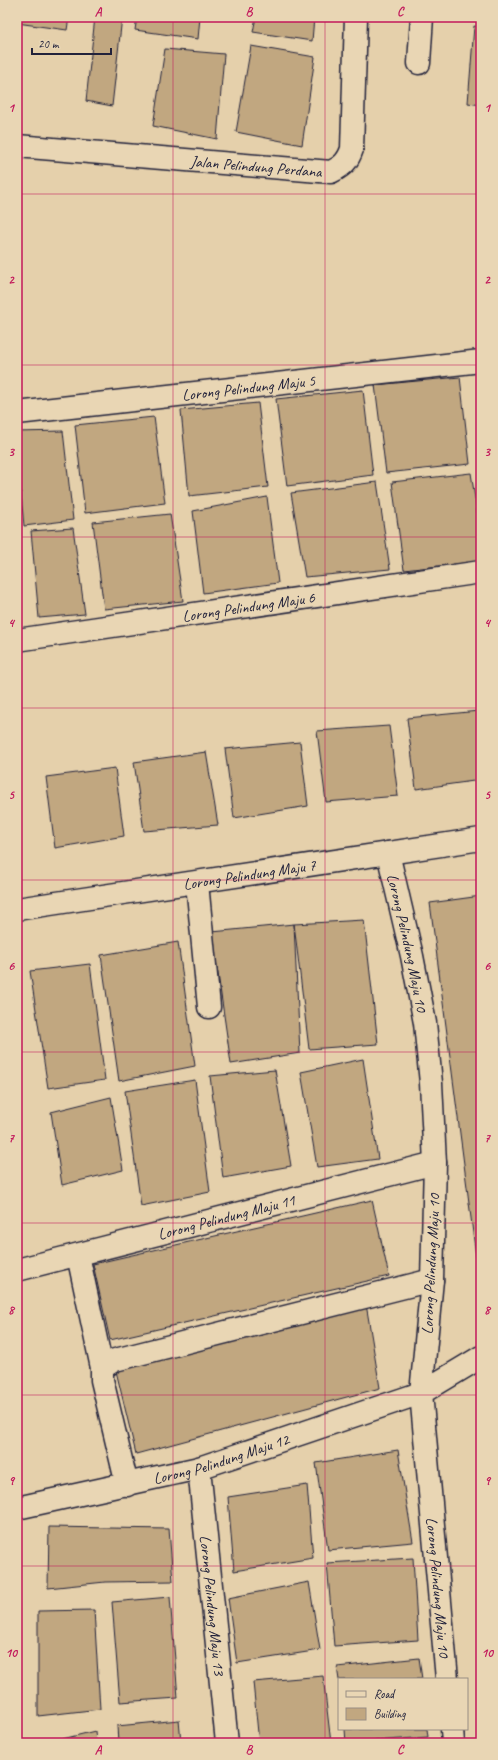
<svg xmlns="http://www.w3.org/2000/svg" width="498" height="1760" font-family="Caveat,sans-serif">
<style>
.building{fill:#c1a780;stroke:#22223b}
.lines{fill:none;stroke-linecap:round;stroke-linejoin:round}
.minor-casing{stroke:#22223b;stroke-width:25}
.minor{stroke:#e9d6b4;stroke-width:22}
.grid{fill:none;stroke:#c2185b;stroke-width:1;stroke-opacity:0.55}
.labels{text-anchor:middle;stroke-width:3.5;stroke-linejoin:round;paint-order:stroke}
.street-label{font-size:16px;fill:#22223b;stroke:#e9d6b4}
.neatline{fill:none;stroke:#c2185b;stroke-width:1.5}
.grid-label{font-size:13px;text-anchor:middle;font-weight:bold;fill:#c2185b}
</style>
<rect width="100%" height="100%" fill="#e5d0ab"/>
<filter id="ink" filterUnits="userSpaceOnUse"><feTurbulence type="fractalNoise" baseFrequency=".025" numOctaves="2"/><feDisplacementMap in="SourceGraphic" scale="8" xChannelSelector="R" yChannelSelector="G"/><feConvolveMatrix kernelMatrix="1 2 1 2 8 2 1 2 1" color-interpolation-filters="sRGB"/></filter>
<g filter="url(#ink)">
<path class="building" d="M 17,17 L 69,17 L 67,30 L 17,23 Z
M 95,17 L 122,17 L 112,106 L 86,101 Z
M 137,17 L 200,17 L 198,39 L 135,30 Z
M 256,17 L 314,17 L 312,41 L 253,32 Z
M 474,26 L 481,27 L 481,105 L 468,103 Z
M 251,46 L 315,57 L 302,145 L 236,132 Z
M 165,49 L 224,54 L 217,139 L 153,126 Z
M 460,377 L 470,464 L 386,473 L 375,385 Z
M 363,390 L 373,475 L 287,486 L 276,399 Z
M 258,403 L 268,487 L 189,496 L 181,410 Z
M 154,417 L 165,503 L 85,513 L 75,425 Z
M 63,431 L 73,520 L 24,526 L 17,451 L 17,432 Z
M 471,473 L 481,536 L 481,561 L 404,570 L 392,482 Z
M 377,482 L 390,569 L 305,577 L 291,493 Z
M 267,497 L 278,583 L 203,593 L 193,511 Z
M 170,514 L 183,601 L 104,609 L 93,522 Z
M 73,528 L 85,614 L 39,618 L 31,531 Z
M 479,711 L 481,726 L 481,780 L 416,789 L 407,718 Z
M 389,726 L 398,796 L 326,802 L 317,731 Z
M 300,742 L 308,806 L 234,818 L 225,749 Z
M 206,752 L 218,825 L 144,831 L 134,762 Z
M 115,768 L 124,836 L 55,848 L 46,777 Z
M 481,896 L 481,1287 L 480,1287 L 430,903 Z
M 364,920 L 378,1044 L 309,1049 L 294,924 Z
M 294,924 L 300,1053 L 231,1064 L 212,932 Z
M 178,942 L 195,1066 L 119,1081 L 101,955 Z
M 90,964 L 105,1080 L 48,1088 L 30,971 Z
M 363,1059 L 378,1159 L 317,1167 L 301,1072 Z
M 275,1070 L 291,1166 L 223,1178 L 210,1076 Z
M 195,1080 L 210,1192 L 141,1206 L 125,1091 Z
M 111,1097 L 123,1170 L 62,1185 L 51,1112 Z
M 372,1200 L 389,1276 L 110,1340 L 93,1264 Z
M 365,1298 L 380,1388 L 136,1454 L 116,1371 Z
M 398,1450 L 413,1542 L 328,1550 L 316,1463 Z
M 307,1485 L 313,1558 L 234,1571 L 228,1497 Z
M 49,1527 L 169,1529 L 173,1581 L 105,1582 L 48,1588 Z
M 413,1558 L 418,1640 L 334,1646 L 327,1563 Z
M 309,1582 L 320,1650 L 237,1663 L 228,1598 Z
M 170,1597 L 178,1698 L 120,1702 L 112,1602 Z
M 94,1610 L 100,1709 L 38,1716 L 38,1611 Z
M 419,1658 L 422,1679 L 339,1680 L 337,1667 Z
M 323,1676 L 331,1743 L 259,1743 L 253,1682 Z
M 179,1720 L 181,1743 L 118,1743 L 117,1726 Z
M 345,1729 L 427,1729 L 428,1737 L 346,1743 Z
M 95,1731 L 96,1743 L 46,1743 Z"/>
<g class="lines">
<g class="minor-casing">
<g id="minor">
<path d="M 419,63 L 422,17"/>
<path id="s1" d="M 17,146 L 331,172 C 343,166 348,161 352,149 L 356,17"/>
<path id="s2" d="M 17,413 L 481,361"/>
<path id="s3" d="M 17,640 L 481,572"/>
<path id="s4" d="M 388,853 L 412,956 L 425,1023 L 431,1083 L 435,1163 L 432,1280 L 421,1393 L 447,1679"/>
<path d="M 197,883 L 209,1007"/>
<path id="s5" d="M 17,909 L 481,839"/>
<path d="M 78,1255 L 102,1368"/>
<path id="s6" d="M 17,1270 L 435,1163"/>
<path id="s7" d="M 199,1468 L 227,1743"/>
<path d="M 127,1485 L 102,1380 L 102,1368 L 115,1360 L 432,1280"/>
<path id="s8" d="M 17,1508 L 199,1468 L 421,1393 L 481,1357"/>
<path d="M 452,1729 L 453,1743"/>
</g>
</g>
<use href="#minor" class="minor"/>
</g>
</g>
<path class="grid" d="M 173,17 L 173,1743M 325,17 L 325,1743M 17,194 L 481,194M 17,365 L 481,365M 17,537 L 481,537M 17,708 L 481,708M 17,880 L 481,880M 17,1052 L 481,1052M 17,1223 L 481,1223M 17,1395 L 481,1395M 17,1566 L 481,1566"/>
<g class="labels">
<g class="street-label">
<text dy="6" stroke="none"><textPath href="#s1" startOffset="240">Jalan Pelindung Perdana</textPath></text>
<text dy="6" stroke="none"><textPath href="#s2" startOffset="233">Lorong Pelindung Maju 5</textPath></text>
<text dy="6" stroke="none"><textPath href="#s3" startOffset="234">Lorong Pelindung Maju 6</textPath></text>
<text dy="6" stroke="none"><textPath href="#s5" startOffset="235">Lorong Pelindung Maju 7</textPath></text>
<text dy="6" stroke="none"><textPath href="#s4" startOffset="92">Lorong Pelindung Maju 10</textPath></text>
<text dy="6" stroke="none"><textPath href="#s6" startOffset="216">Lorong Pelindung Maju 11</textPath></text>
<text transform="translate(430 1264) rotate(-87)" y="6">Lorong Pelindung Maju 10</text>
<text dy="6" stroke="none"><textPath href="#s8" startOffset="210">Lorong Pelindung Maju 12</textPath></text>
<text dy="6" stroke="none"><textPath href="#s4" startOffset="740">Lorong Pelindung Maju 10</textPath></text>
<text dy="6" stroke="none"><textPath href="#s7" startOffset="138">Lorong Pelindung Maju 13</textPath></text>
</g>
</g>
<rect width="498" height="1760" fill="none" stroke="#e9d6b4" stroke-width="44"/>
<rect x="338" y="1678" width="130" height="52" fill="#e9d6b4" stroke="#998e84"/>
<rect x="346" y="1691" width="20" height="6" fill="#e9d6b4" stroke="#998e84"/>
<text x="374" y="1698" font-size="12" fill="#22223b">Road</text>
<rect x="346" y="1708" width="20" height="12" fill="#c1a780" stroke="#998e84"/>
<text x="374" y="1718" font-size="12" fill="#22223b">Building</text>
<path d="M32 48v6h79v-6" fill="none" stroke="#22223b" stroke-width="2"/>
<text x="38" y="48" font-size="12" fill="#22223b" stroke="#e9d6b4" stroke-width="3" paint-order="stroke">20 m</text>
<rect x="22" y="22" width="454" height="1716" class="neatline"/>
<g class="grid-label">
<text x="98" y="16">A</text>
<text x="249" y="16">B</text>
<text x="400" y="16">C</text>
<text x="11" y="112">1</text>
<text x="487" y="112">1</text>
<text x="11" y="284">2</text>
<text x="487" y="284">2</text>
<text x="11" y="456">3</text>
<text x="487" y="456">3</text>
<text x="11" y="627">4</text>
<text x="487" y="627">4</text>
<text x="11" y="799">5</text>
<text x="487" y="799">5</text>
<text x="11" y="970">6</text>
<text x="487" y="970">6</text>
<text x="11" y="1142">7</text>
<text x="487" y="1142">7</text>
<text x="11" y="1314">8</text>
<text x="487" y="1314">8</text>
<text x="11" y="1485">9</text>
<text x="487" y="1485">9</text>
<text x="11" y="1657">10</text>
<text x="487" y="1657">10</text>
<text x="98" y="1754">A</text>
<text x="249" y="1754">B</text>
<text x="400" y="1754">C</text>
</g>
</svg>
